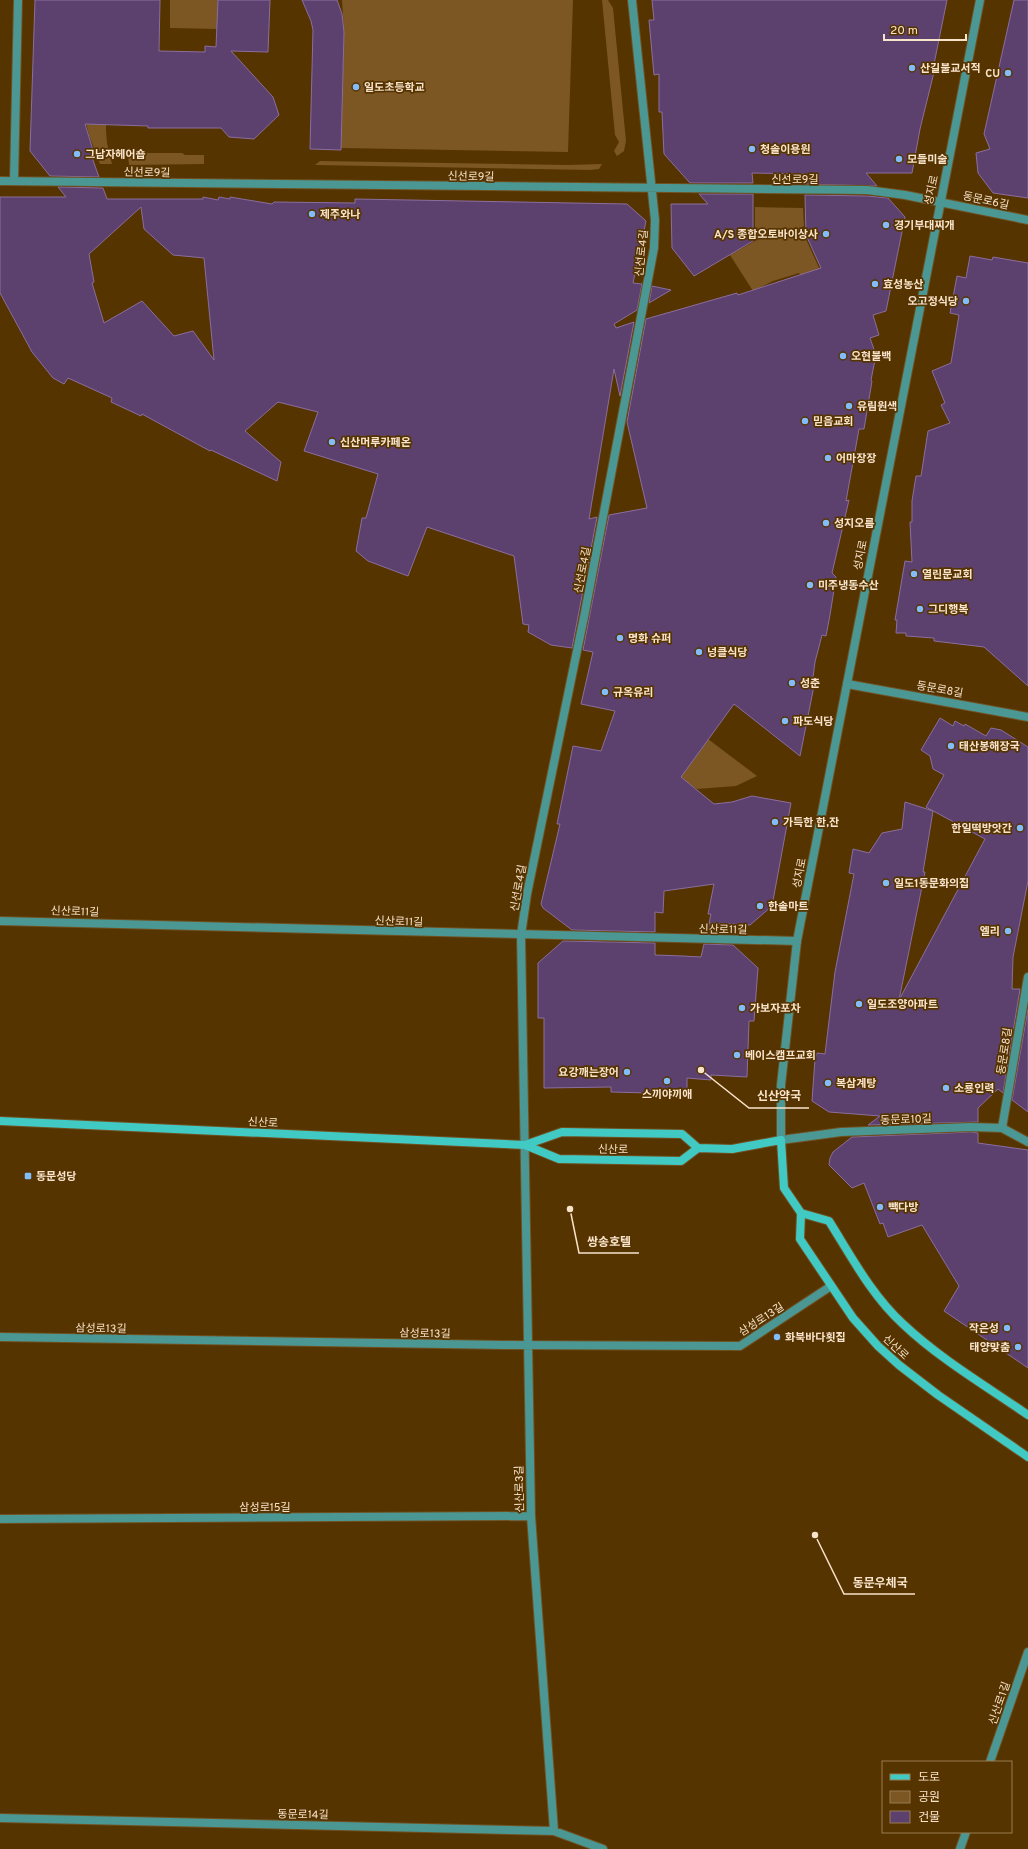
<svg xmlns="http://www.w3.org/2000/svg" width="1028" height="1849" font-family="Overpass,'Noto Sans KR',sans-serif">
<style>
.green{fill:#7c5623}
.building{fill:#5c416e;stroke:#8a6e9e;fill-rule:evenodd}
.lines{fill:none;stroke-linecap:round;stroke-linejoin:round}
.minor-casing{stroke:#705020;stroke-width:10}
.tertiary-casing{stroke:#705020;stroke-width:10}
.secondary-casing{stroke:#705020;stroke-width:10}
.minor{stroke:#4a9793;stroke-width:8}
.tertiary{stroke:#4a9793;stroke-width:8}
.secondary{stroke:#41cac4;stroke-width:8}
.poi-dot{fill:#82bcfa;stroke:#563400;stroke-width:1.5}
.labels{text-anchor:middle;stroke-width:3.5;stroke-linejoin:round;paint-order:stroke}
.poi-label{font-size:11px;font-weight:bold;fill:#f8e3cb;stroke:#563400;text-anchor:start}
.street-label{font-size:11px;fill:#f8e3cb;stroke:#563400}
.leader{fill:none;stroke:#f8e3cb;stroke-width:1.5}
.callout-dot{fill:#f8e3cb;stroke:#563400;stroke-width:1.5}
.callout-label{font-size:12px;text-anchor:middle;font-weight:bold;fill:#f8e3cb;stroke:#563400;stroke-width:3.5;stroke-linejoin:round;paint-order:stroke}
</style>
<rect width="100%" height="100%" fill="#563400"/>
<path class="green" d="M 170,0 L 218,0 L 217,29 L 170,28 Z
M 342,0 L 573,0 L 568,152 L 341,148 L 344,32 Z
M 602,0 L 608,0 L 613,8 L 626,141 L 624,151 L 617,156 L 614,151 L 619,142 L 615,135 Z
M 108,51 L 106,130 L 107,143 L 112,164 L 100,164 L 89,135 L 80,97 Z
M 130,153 L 182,153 L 185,155 L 204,155 L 204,164 L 129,165 L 128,156 Z
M 320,161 L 567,165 L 602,164 L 599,169 L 590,170 L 315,165 Z
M 755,207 L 803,208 L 804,226 L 801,228 L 820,270 L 801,276 L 799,273 L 773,281 L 753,291 L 730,255 L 755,241 Z
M 708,739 L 757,776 L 736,786 L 697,789 L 679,777 Z"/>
<path class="building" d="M 35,0 L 160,0 L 159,51 L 205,52 L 205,46 L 216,47 L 218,0 L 270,0 L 268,52 L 231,51 L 273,97 L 279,115 L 254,139 L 229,137 L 221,128 L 148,128 L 148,126 L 85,124 L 93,150 L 90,152 L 99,177 L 50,176 L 30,151 Z
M 302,0 L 337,0 L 342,14 L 344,32 L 341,150 L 310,149 L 313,30 L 311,21 Z
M 652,0 L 947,0 L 934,64 L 936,64 L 920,129 L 912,173 L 866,173 L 877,186 L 804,184 L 804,174 L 752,173 L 753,183 L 690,183 L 664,154 L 662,112 L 659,112 L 659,74 L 654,75 L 649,20 L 654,20 Z
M 1014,0 L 1028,0 L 1028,198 L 993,193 L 978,173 L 976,153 L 990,149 L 984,134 Z
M 58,187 L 103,188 L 107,199 L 203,199 L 203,197 L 218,200 L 219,197 L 230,199 L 230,197 L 272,204 L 274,202 L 355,203 L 355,199 L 627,204 L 646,221 L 633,283 L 642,284 L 637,310 L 614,324 L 616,328 L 634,322 L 620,396 L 614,369 L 589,519 L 597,517 L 572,648 L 551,645 L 528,632 L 529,625 L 523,624 L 514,556 L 427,527 L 408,576 L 368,561 L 356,551 L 362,518 L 366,518 L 378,474 L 304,451 L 318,412 L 278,402 L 245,431 L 281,462 L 277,481 L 211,450 L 210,451 L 142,414 L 141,416 L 111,402 L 112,398 L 68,378 L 64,384 L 53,378 L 32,352 L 0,293 L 0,197 L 66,197 ZM 141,207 L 144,229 L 173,255 L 204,258 L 214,360 L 193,331 L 174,336 L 142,301 L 104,323 L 92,283 L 94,282 L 89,254 Z
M 699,194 L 753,194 L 753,241 L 694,276 L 672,248 L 671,204 L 708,204 Z
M 805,195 L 867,196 L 888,198 L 905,217 L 886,311 L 873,315 L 879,335 L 870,338 L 876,355 L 871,380 L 872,381 L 864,429 L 859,429 L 846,501 L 849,500 L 832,573 L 836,577 L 830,615 L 826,636 L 822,635 L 815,662 L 812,685 L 814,686 L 800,756 L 734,704 L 681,777 L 714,804 L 732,802 L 752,796 L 791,803 L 772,906 L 750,925 L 709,923 L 711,914 L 708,914 L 714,884 L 664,891 L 663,913 L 655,912 L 655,932 L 572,930 L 543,908 L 541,904 L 560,824 L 557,824 L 573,746 L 601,751 L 615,711 L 581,704 L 593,652 L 583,650 L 609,515 L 647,508 L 627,422 L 646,319 L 737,293 L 738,295 L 821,268 L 806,235 Z
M 970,256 L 992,260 L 993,257 L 1028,263 L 1028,686 L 984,647 L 934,641 L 934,638 L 906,636 L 906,633 L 896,633 L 897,620 L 895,620 L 905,561 L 912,562 L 910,522 L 912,522 L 912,501 L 916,476 L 921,476 L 928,431 L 950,423 L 941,405 L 945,403 L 932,371 L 951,363 L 959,315 L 950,313 L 957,276 L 966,278 Z
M 652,286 L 671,290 L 649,303 Z
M 940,718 L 953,726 L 955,721 L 964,726 L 965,724 L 986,736 L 991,728 L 1001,730 L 1028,747 L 1028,881 L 1013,957 L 1012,989 L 1020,989 L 1003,1093 L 998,1089 L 978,1108 L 978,1122 L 868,1125 L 880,1116 L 829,1112 L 812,1101 L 815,1059 L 817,1053 L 825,1054 L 835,972 L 854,874 L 849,873 L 853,849 L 869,853 L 882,833 L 902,829 L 905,802 L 933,811 L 923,872 L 925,872 L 899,1000 L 985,839 L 926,807 L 944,775 L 933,769 L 930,756 L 921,750 Z
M 709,923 L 720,934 L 707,933 Z
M 563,941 L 655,943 L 655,955 L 683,956 L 701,957 L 704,944 L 733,945 L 758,968 L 754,1021 L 749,1021 L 747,1077 L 711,1075 L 711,1080 L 687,1078 L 687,1094 L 611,1092 L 611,1087 L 544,1088 L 544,1018 L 538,1018 L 538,963 Z
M 1028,1009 L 1028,1112 L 1012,1100 Z
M 971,1132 L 978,1133 L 978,1143 L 1028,1150 L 1028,1368 L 944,1311 L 959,1286 L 922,1225 L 888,1237 L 883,1223 L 880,1224 L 864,1183 L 852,1188 L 829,1165 L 830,1158 L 833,1152 L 852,1137 Z"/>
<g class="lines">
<g class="minor-casing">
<path id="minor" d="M 0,181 L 867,190 L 905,195 L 1028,220
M 14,181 L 18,0
M 847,684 L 1028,717
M 0,921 L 797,941
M 1002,1128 L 1028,977
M 781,1140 L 841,1132 L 971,1127 L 1002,1128 L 1028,1142
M 0,1337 L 505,1345 L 740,1346 L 831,1286
M 0,1519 L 531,1516
M 990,1762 L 1028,1652
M 0,1818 L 554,1831 L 603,1849
M 554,1831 L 531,1516 L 521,935 L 527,894 L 585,612 L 654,248 L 655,220 L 632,0
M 960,1849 L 966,1832"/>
</g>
<g class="tertiary-casing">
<path id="tertiary" d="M 781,1140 L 781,1085 L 797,941 L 980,0"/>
</g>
<g class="secondary-casing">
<path id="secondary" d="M 0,1121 L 525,1145 L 559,1159 L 681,1161 L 698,1148
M 525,1145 L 562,1132 L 682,1134 L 698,1148 L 732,1149 L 781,1140 L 784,1188 L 801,1213 L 800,1239 L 853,1318 L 878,1346 L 899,1365 L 938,1395 L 1028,1457
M 801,1213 L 829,1221 C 851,1256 872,1296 903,1324 C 940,1359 986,1386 1028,1415"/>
</g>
<use href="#minor" class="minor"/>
<use href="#tertiary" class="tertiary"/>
<use href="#secondary" class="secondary"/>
</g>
<g class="poi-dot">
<circle cx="912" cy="68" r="4"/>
<circle cx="1008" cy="73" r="4"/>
<circle cx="356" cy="87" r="4"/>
<circle cx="752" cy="149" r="4"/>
<circle cx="77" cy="154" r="4"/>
<circle cx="899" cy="159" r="4"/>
<circle cx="312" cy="214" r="4"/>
<circle cx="886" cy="225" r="4"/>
<circle cx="826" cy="234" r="4"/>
<circle cx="875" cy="284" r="4"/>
<circle cx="966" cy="301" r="4"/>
<circle cx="843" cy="356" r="4"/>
<circle cx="849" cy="406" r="4"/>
<circle cx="805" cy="421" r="4"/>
<circle cx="332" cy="442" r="4"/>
<circle cx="828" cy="458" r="4"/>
<circle cx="826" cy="523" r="4"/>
<circle cx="914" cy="574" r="4"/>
<circle cx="810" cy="585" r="4"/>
<circle cx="920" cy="609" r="4"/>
<circle cx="620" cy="638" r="4"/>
<circle cx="699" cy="652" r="4"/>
<circle cx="792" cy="683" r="4"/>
<circle cx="605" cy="692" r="4"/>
<circle cx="785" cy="721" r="4"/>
<circle cx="951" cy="746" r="4"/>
<circle cx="775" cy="822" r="4"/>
<circle cx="1020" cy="828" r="4"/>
<circle cx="886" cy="883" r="4"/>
<circle cx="760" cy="906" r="4"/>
<circle cx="1008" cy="931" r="4"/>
<circle cx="859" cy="1004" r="4"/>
<circle cx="742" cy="1008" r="4"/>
<circle cx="737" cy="1055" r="4"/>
<circle cx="627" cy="1072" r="4"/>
<circle cx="667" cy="1081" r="4"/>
<circle cx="828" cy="1083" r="4"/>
<circle cx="946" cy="1088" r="4"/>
<rect x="24" y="1172" width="8" height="8" rx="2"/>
<circle cx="880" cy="1207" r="4"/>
<circle cx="1007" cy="1328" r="4"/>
<circle cx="777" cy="1337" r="4"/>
<circle cx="1018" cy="1347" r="4"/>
</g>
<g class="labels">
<g class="poi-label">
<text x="920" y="72">산길불교서적</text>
<text x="1000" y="77" text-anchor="end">CU</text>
<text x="364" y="91">일도초등학교</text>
<text x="760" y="153">청솔이용원</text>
<text x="85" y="158">그남자헤어숍</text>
<text x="907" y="163">모들미술</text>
<text x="320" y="218">제주와나</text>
<text x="894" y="229">경기부대찌개</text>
<text x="818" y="238" text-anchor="end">A/S 종합오토바이상사</text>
<text x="883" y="288">효성농산</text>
<text x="958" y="305" text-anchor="end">오고정식당</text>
<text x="851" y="360">오현불백</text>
<text x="857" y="410">유림원색</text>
<text x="813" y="425">믿음교회</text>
<text x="340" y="446">신산머루카페온</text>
<text x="836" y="462">어마장장</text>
<text x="834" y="527">성지오름</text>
<text x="922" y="578">열린문교회</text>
<text x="818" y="589">미주냉동수산</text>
<text x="928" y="613">그디행복</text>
<text x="628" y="642">명화 슈퍼</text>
<text x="707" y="656">넝클식당</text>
<text x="800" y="687">성춘</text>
<text x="613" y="696">규옥유리</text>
<text x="793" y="725">파도식당</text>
<text x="959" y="750">태산봉해장국</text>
<text x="783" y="826">가득한 한,잔</text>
<text x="1012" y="832" text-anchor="end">한일떡방앗간</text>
<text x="894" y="887">일도1동문화의집</text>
<text x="768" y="910">한솔마트</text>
<text x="1000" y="935" text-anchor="end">엘리</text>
<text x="867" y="1008">일도조양아파트</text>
<text x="750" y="1012">가보자포차</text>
<text x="745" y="1059">베이스캠프교회</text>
<text x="619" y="1076" text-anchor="end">요강깨는장어</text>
<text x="836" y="1087">복삼계탕</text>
<text x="954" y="1092">소룡인력</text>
<text x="667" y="1098" text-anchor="middle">스끼야끼애</text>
<text x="36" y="1180">동문성당</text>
<text x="888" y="1211">빽다방</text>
<text x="999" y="1332" text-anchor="end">작은성</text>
<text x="785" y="1341">화북바다횟집</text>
<text x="1010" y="1351" text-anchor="end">태양맞춤</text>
</g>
<g class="street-label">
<text transform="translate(147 172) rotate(1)" y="4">신선로9길</text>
<text transform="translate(471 176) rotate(1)" y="4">신선로9길</text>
<text x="795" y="183">신선로9길</text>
<text transform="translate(931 190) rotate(-78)" y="4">성지로</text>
<text transform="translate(986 200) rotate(12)" y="4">동문로6길</text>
<text transform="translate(641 253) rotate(-84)" y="4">신선로4길</text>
<text transform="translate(860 555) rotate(-79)" y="4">성지로</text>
<text transform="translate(582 570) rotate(-79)" y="4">신선로4길</text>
<text transform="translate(940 689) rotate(10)" y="4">동문로8길</text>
<text transform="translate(799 873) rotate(-79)" y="4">성지로</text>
<text transform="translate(518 888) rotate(-80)" y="4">신선로4길</text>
<text transform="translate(75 911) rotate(2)" y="4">신산로11길</text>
<text transform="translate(399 921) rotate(2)" y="4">신산로11길</text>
<text transform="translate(723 929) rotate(1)" y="4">신산로11길</text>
<text transform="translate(1004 1051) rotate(-81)" y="4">동문로8길</text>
<text transform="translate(906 1119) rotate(-2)" y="4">동문로10길</text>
<text transform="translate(263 1122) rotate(3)" y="4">신산로</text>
<text transform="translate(613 1149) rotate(1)" y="4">신산로</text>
<text transform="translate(761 1319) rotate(-33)" y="4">삼성로13길</text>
<text transform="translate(101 1328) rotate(1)" y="4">삼성로13길</text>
<text transform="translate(425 1333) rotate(1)" y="4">삼성로13길</text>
<text transform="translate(896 1347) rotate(43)" y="4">신산로</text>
<text transform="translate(519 1489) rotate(-91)" y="4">신산로3길</text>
<text x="265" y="1511">삼성로15길</text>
<text transform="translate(999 1703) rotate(-71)" y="4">신산로1길</text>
<text transform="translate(303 1814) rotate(1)" y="4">동문로14길</text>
</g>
</g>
<path class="leader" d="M701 1070L749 1108H809M570 1209L579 1253H639M815 1535L844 1594H915"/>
<g class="callout-dot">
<circle cx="701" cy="1070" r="4"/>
<circle cx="570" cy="1209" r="4"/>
<circle cx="815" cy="1535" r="4"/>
</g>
<g class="callout-label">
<text x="779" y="1100">신산약국</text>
<text x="609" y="1246">쌍송호텔</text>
<text x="880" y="1587">동문우체국</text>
</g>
<rect x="882" y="1761" width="130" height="72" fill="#563400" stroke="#977a51"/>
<rect x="890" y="1774" width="20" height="6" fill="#41cac4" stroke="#977a51"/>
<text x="918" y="1781" font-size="12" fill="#f8e3cb">도로</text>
<rect x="890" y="1791" width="20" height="12" fill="#7c5623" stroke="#977a51"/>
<text x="918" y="1801" font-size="12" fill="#f8e3cb">공원</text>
<rect x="890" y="1811" width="20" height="12" fill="#5c416e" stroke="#977a51"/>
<text x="918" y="1821" font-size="12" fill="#f8e3cb">건물</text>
<path d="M884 34v6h82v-6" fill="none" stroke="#f8e3cb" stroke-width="2"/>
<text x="890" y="34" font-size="12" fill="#f8e3cb" stroke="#563400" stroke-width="3" paint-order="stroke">20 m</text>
</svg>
